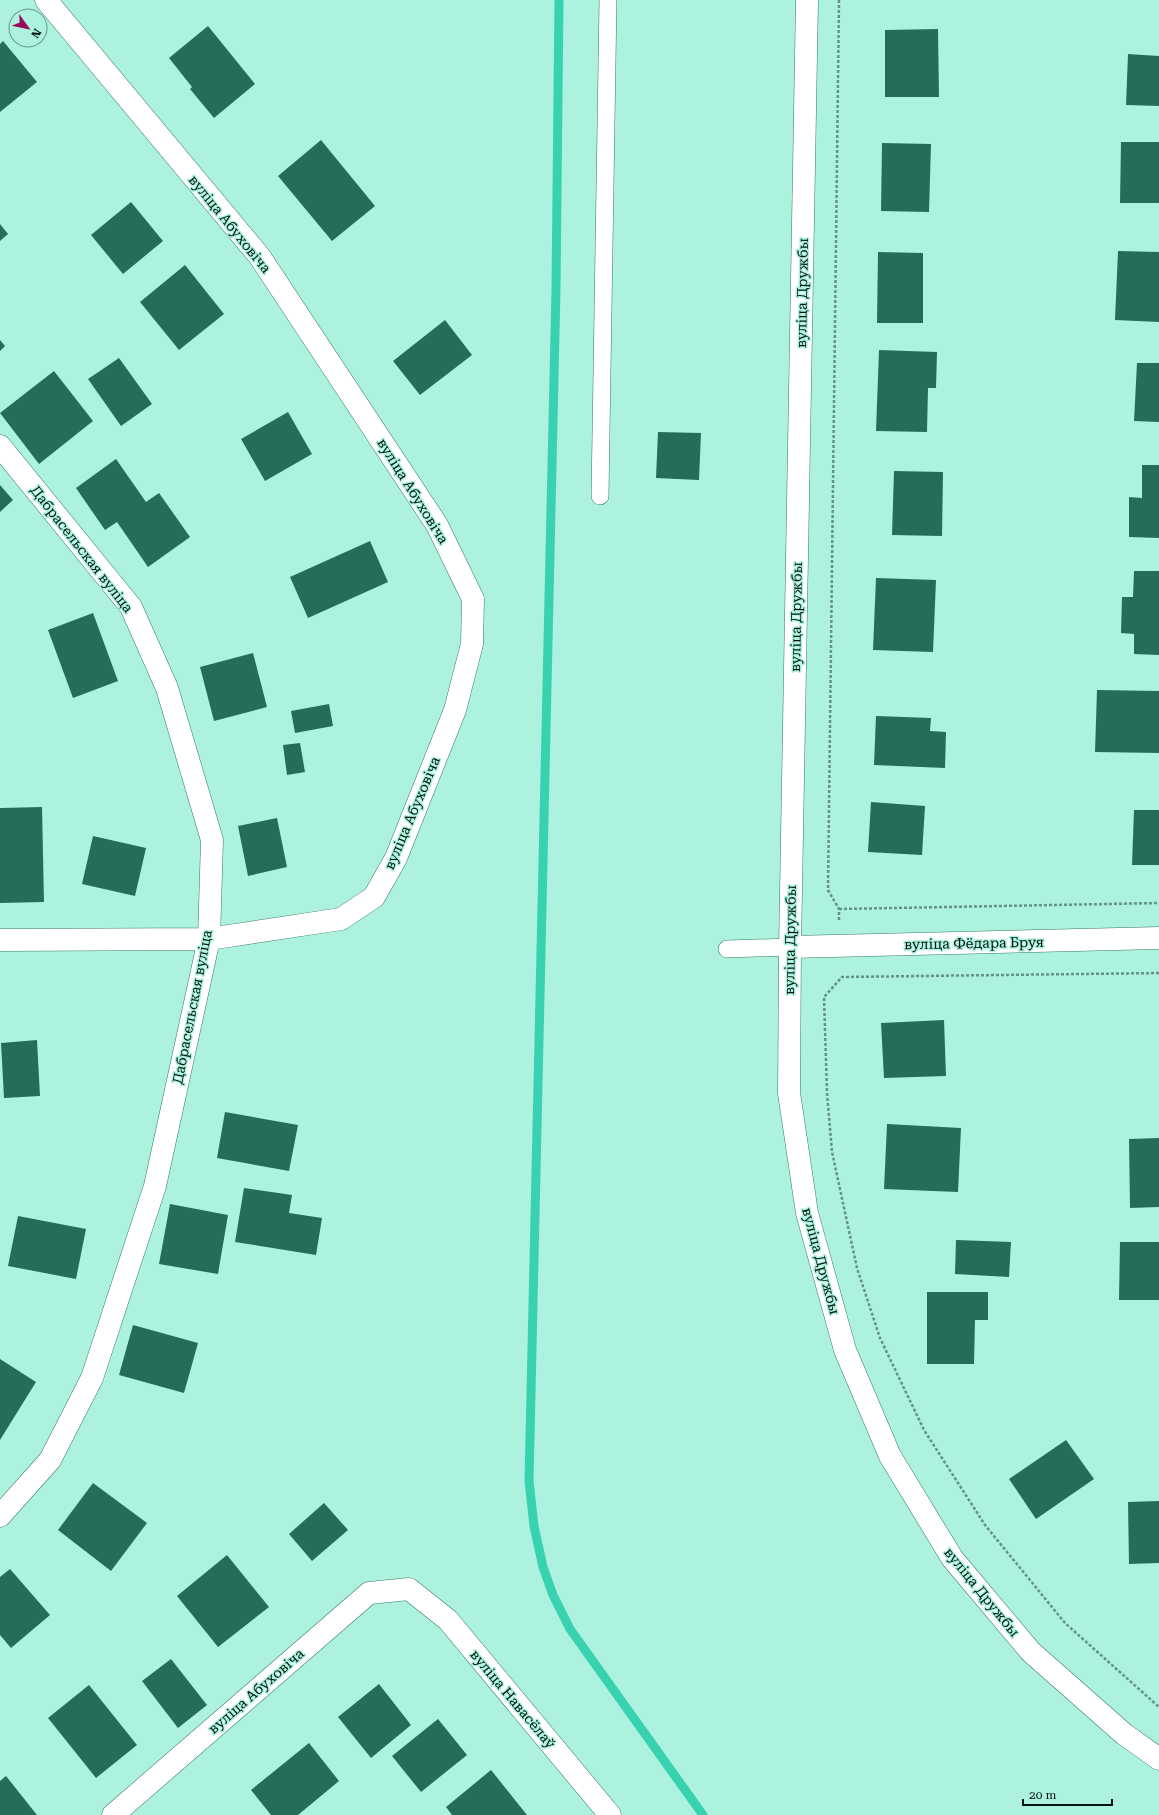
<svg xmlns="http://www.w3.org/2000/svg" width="1159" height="1815" font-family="'Roboto Serif',serif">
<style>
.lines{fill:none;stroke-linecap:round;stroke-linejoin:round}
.stream{stroke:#38d2b1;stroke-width:9}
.building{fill:#266c5b}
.lane-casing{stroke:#357968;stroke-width:18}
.street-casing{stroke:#357968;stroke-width:23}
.path{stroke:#649386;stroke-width:2.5;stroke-dasharray:3 2;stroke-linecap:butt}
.lane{stroke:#fff;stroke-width:17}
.street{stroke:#fff;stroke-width:22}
.labels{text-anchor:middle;stroke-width:3;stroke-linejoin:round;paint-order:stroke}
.street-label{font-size:14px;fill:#00130d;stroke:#adf2df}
</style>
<rect width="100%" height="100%" fill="#adf2df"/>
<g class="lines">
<path class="stream" d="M 559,0 L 556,289 L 529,1481 L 534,1526 L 543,1567 L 553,1595 L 570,1629 L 703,1815"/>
</g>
<path class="building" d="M 208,26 L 255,84 L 214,118 L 190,89 L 192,87 L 169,58 Z
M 938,29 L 939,97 L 885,97 L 885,30 Z
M 3,41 L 37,82 L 0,112 L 0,44 Z
M 1128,54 L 1159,56 L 1159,106 L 1126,105 Z
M 321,140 L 375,206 L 332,241 L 278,176 Z
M 1121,142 L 1159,142 L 1159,203 L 1120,203 Z
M 882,143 L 931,144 L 929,212 L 881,211 Z
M 131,202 L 163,241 L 123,274 L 91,235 Z
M 0,224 L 8,234 L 0,241 Z
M 1118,251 L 1159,252 L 1159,322 L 1115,320 Z
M 878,252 L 923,253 L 923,323 L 877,323 Z
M 185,265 L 224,314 L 179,350 L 140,302 Z
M 445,320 L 472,355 L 420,395 L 393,361 Z
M 0,340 L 5,346 L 0,351 Z
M 879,350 L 937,352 L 936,388 L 928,388 L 927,432 L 876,431 Z
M 119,358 L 152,404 L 121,426 L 88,379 Z
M 1137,363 L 1159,363 L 1159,422 L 1134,421 Z
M 54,371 L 93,421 L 39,464 L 0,413 Z
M 288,412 L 312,454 L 265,481 L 241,439 Z
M 658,432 L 701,433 L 699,480 L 656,478 Z
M 116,459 L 146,502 L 159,493 L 190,537 L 148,567 L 117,522 L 105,530 L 76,488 Z
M 1142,465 L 1159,465 L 1159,538 L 1129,537 L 1129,497 L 1142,498 Z
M 894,471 L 943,472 L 942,536 L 892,535 Z
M 0,485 L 13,500 L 0,512 Z
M 370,541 L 388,582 L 308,618 L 290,577 Z
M 1134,571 L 1159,571 L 1159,655 L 1134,654 L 1134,634 L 1121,633 L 1122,597 L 1133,597 Z
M 876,578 L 936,580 L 933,652 L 873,650 Z
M 93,613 L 118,681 L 73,698 L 48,630 Z
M 253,653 L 267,707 L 214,721 L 200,667 Z
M 1097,690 L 1159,691 L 1159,753 L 1095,752 Z
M 329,704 L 333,726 L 295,733 L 291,711 Z
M 876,716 L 931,718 L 930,731 L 946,732 L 945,768 L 874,765 Z
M 300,743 L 305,772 L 287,775 L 283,745 Z
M 871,802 L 925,806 L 922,855 L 868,852 Z
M 42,807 L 44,902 L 0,903 L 0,808 Z
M 1134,810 L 1159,810 L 1159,865 L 1132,865 Z
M 277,818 L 287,867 L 248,876 L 238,826 Z
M 93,836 L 146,848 L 135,896 L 82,884 Z
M 944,1020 L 946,1076 L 884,1078 L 881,1023 Z
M 37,1040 L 40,1096 L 4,1098 L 1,1043 Z
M 225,1112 L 298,1125 L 289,1171 L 217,1158 Z
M 887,1124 L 961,1128 L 958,1192 L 884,1189 Z
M 1159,1138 L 1159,1207 L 1130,1208 L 1129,1139 Z
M 244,1188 L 292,1195 L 289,1213 L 322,1218 L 316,1255 L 235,1242 Z
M 170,1204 L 228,1215 L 218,1274 L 159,1264 Z
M 18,1216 L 86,1229 L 76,1279 L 8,1266 Z
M 956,1240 L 1011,1242 L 1009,1277 L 955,1274 Z
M 1120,1242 L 1159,1242 L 1159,1300 L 1119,1300 Z
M 927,1292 L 988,1292 L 988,1320 L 975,1320 L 974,1364 L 927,1364 Z
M 133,1325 L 198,1343 L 184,1393 L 119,1375 Z
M 0,1359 L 36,1382 L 0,1440 Z
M 1066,1440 L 1094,1479 L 1036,1519 L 1009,1479 Z
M 93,1483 L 147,1523 L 111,1571 L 58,1530 Z
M 1159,1501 L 1159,1563 L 1129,1564 L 1128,1502 Z
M 324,1503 L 348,1530 L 312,1561 L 289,1534 Z
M 227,1555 L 269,1607 L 218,1647 L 177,1596 Z
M 10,1569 L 50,1615 L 11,1648 L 0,1635 L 0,1577 Z
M 171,1659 L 207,1705 L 178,1728 L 142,1681 Z
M 379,1684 L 411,1725 L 371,1758 L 338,1717 Z
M 89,1685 L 137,1745 L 96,1778 L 48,1718 Z
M 438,1719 L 467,1755 L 421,1792 L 392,1756 Z
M 309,1743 L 339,1781 L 298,1815 L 271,1815 L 251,1790 Z
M 491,1770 L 527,1815 L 452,1815 L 446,1807 Z
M 6,1776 L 37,1815 L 0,1815 L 0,1781 Z"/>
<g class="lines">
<g class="lane-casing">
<path id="lane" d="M 600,496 L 608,0
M 727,949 L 790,947"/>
</g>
<g class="street-casing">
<path id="street" d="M 807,0 L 790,947 L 789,1093 L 807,1213 L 845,1350 L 890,1456 L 952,1558 L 1031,1652 L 1124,1734 L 1159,1759
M 0,446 L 131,607 L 167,688 L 212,840 L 209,939 L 155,1186 L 92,1378 L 50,1460 L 0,1516
M 0,940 L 209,939 L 341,919 L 374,897 L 396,858 L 455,710 L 472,644 L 473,599 L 437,525 L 260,257 L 46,0
M 790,947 L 1159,938
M 113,1815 L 369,1593 L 409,1589 L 448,1620 L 610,1815"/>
</g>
<path class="path" d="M 839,0 L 828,890 L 839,909 L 839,920
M 839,909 L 1159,903
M 1159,973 L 842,977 L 824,997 L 827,1093 L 832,1152 L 857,1268 L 880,1338 L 924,1430 L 985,1525 L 1065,1623 L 1159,1707"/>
<use href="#lane" class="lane"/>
<use href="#street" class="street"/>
</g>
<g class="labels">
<g class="street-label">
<text transform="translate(230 224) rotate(51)" y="5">вуліца Абуховіча</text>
<text transform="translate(802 293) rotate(-89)" y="5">вуліца Дружбы</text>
<text transform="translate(413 491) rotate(58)" y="5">вуліца Абуховіча</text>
<text transform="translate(82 549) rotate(52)" y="5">Дабрасельская вуліца</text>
<text transform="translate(796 617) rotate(-89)" y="5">вуліца Дружбы</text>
<text transform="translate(412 813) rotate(-67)" y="5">вуліца Абуховіча</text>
<text transform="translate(790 940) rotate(-89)" y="5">вуліца Дружбы</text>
<text transform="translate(974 943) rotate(-1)" y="5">вуліца Фёдара Бруя</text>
<text transform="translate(192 1007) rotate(-79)" y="5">Дабрасельская вуліца</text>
<text transform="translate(821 1261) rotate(75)" y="5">вуліца Дружбы</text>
<text transform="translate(982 1592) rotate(51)" y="5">вуліца Дружбы</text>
<text transform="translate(256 1691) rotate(-41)" y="5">вуліца Абуховіча</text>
<text transform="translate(513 1699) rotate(50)" y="5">вуліца Навасёлаў</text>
</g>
</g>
<g transform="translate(28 28) rotate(123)"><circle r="19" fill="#adf2df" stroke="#68998b"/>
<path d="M0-3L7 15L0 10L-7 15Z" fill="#9b0c5c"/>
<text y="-6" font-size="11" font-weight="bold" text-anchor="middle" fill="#00130d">N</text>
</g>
<path d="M1023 1799v6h89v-6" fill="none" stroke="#00130d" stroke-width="2"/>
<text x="1029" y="1799" font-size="12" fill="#00130d" stroke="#adf2df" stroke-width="3" paint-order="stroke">20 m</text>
</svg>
